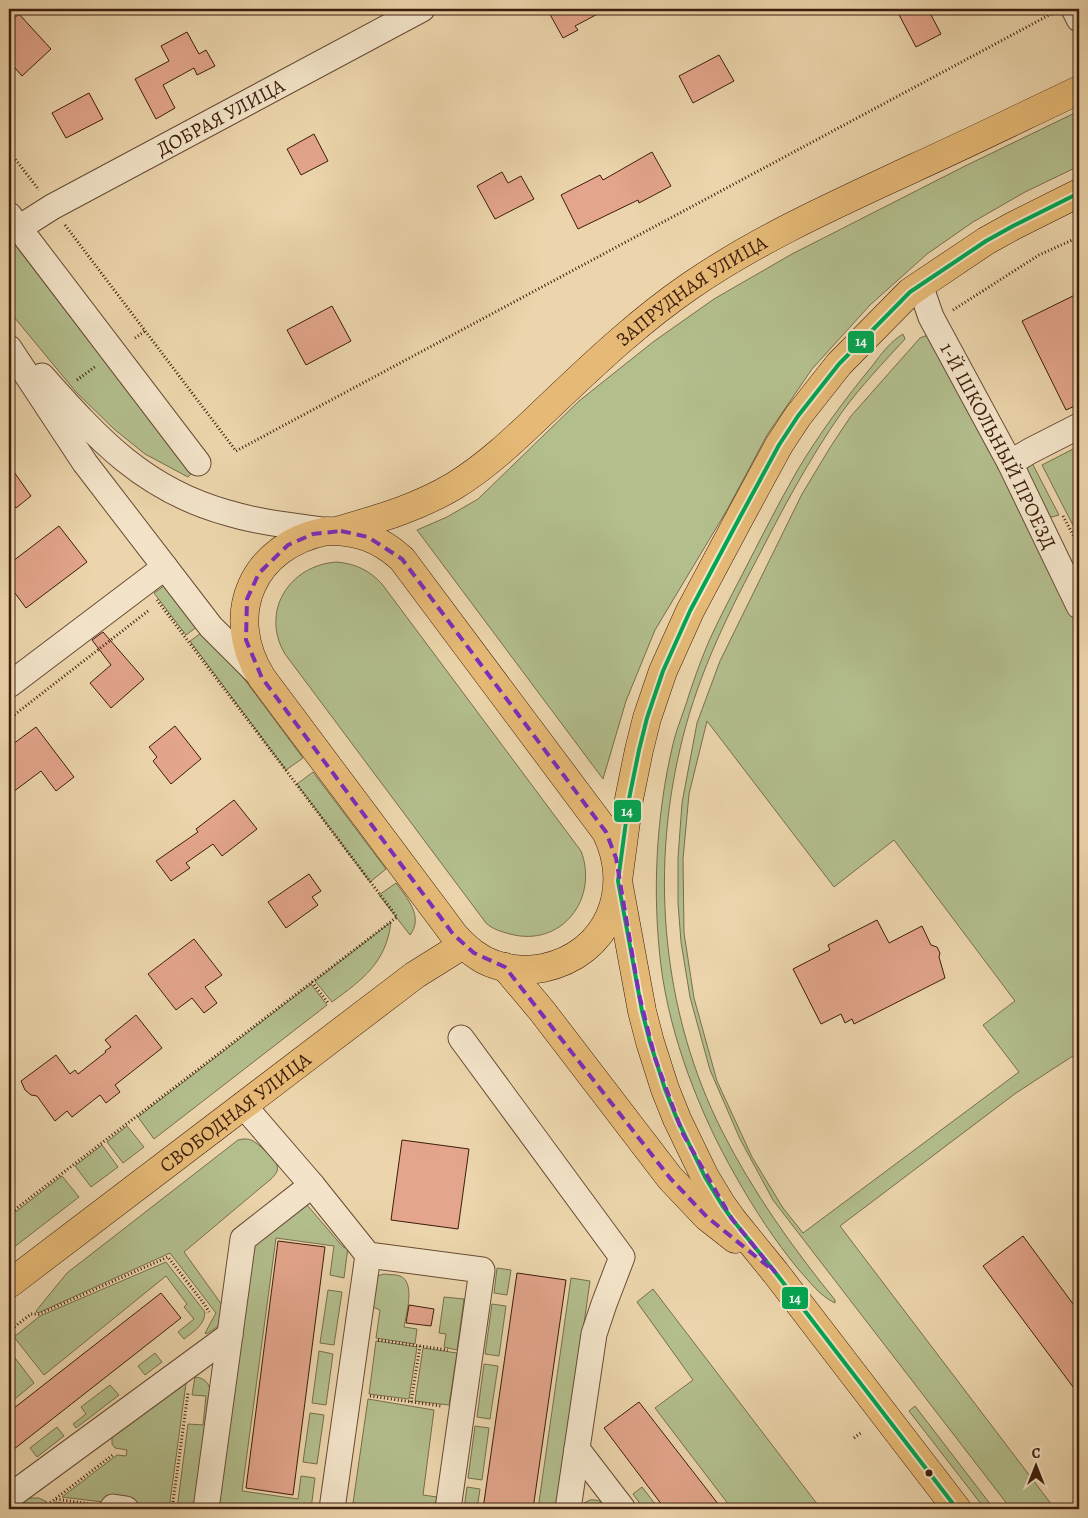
<svg xmlns="http://www.w3.org/2000/svg" width="1088" height="1518" font-family="Alegreya,serif">
<style>
.green{fill:#b3be8d;stroke:#786e4c;fill-rule:evenodd}
.building{fill:#e3a58b;stroke:#3c1d0c}
.lines{fill:none;stroke-linecap:round;stroke-linejoin:round}
.minor-casing{stroke:#684b34;stroke-width:27}
.major-casing{stroke:#3c1d0c;stroke-width:29}
.path{stroke:#3c1d0c;stroke-width:3;stroke-dasharray:1 2.5;stroke-linecap:butt}
.minor{stroke:#f3e4c9;stroke-width:25}
.major{stroke:#e6ba76;stroke-width:28}
.bus-1-casing{stroke:#f3e4c9;stroke-width:8}
.bus-1{stroke:#00a651;stroke-width:4}
.marked{fill:none;stroke:#7b2cbf;stroke-width:4;stroke-dasharray:10 6;stroke-linejoin:round}
.bus-dot{fill:#3c1d0c;stroke:#f3e4c9;stroke-width:2}
.labels{text-anchor:middle;stroke-width:5;stroke-linejoin:round;paint-order:stroke}
.street-label{font-size:20px;fill:#3c1d0c;stroke:#f3e4c9}
.line-badge{stroke:#f3e4c9;stroke-width:2}
.badge-label{font-size:14px;text-anchor:middle;font-weight:bold;fill:#fff}
</style>
<rect width="100%" height="100%" fill="#ecd5ac"/>
<filter id="stains"><feTurbulence type="fractalNoise" baseFrequency=".004" numOctaves="4"/><feColorMatrix values="0 0 0 0 .2 0 0 0 0 .09 0 0 0 0 .02 0 0 0 .5 -.17"/></filter>
<radialGradient id="worn" r=".72"><stop offset=".6" stop-color="#630" stop-opacity="0"/><stop offset="1" stop-color="#630" stop-opacity=".3"/></radialGradient>
<path class="green" d="M 1079,111 L 1079,166 L 1025,192 L 973,222 L 927,254 L 870,305 L 812,369 L 767,435 L 727,510 L 655,630 L 626,701 L 603,779 L 417,530 L 447,517 L 478,499 L 579,401 L 653,342 L 714,299 L 792,254 L 965,166 Z
M 9,237 L 191,474 L 188,477 L 145,454 L 114,429 L 76,392 L 9,311 Z
M 903,334 L 905,339 C 883,363 861,386 842,412 C 809,459 782,510 756,561 C 724,621 695,683 680,749 C 650,876 663,1014 722,1131 C 753,1192 792,1247 835,1300 L 835,1303 C 820,1296 810,1282 799,1270 C 775,1241 754,1209 735,1175 C 700,1114 670,1037 661,966 C 652,892 656,816 673,744 C 676,731 681,719 685,707 C 692,685 700,662 709,641 C 719,619 730,598 741,577 C 759,542 777,506 797,471 C 819,434 845,399 873,365 C 881,354 891,341 903,334 Z
M 925,336 L 931,337 L 937,342 L 1079,620 L 1079,1052 L 1016,1093 L 840,1226 L 1055,1509 L 1011,1509 L 773,1200 L 740,1139 L 710,1070 L 690,997 L 681,942 L 678,903 L 678,858 L 682,803 L 697,723 L 720,661 L 802,494 L 831,446 L 851,416 L 920,338 ZM 707,721 L 834,887 L 894,840 L 1015,1001 L 983,1025 L 1019,1072 L 803,1233 L 783,1208 L 752,1157 L 717,1081 L 694,998 L 684,933 L 683,859 L 689,794 Z
M 1079,446 L 1079,537 L 1042,465 Z
M 1032,463 L 1059,515 L 1052,517 L 1045,516 L 1022,478 L 1026,467 Z
M 337,562 C 356,564 369,570 382,584 L 581,851 C 599,898 562,948 510,934 C 502,932 492,929 486,923 L 285,654 C 260,612 289,565 337,562 Z
M 171,581 L 202,623 L 186,635 L 154,593 Z
M 207,629 L 303,758 L 286,770 L 190,641 Z
M 313,772 L 386,869 L 370,882 L 297,784 Z
M 396,883 C 407,898 424,917 410,935 L 379,895 Z
M 391,922 C 386,963 363,979 332,1002 L 315,981 Z
M 311,984 L 327,1005 L 154,1139 L 138,1117 Z
M 127,1126 L 144,1147 L 123,1163 L 107,1142 Z
M 243,1139 C 246,1139 249,1139 251,1140 C 257,1142 275,1159 277,1165 C 279,1171 275,1175 271,1179 L 184,1252 L 222,1305 C 221,1323 223,1324 206,1334 L 205,1333 L 216,1313 L 170,1253 L 38,1313 L 36,1311 L 67,1273 L 238,1140 Z
M 102,1145 L 118,1167 L 91,1187 L 75,1166 Z
M 62,1176 L 79,1197 L 9,1251 L 9,1217 Z
M 307,1205 L 343,1247 L 348,1247 L 344,1278 L 330,1275 L 334,1246 L 276,1238 L 242,1491 L 298,1499 L 301,1476 L 315,1478 L 311,1509 L 216,1509 L 254,1243 L 304,1206 Z
M 166,1262 L 205,1312 C 205,1325 193,1332 184,1339 L 178,1332 L 194,1319 L 184,1307 L 187,1304 L 166,1276 L 44,1375 L 14,1337 L 40,1316 Z
M 497,1268 L 511,1270 L 507,1295 L 494,1293 Z
M 384,1274 C 389,1275 395,1274 400,1276 C 416,1282 406,1315 404,1327 L 417,1329 L 415,1344 L 376,1338 L 380,1310 L 375,1308 L 371,1304 L 377,1276 Z
M 571,1278 L 590,1281 L 558,1509 L 538,1509 Z
M 653,1289 L 821,1509 L 732,1509 L 655,1408 L 693,1380 L 637,1302 Z
M 328,1290 L 342,1292 L 334,1345 L 320,1343 Z
M 444,1297 L 464,1299 L 457,1350 L 444,1347 L 446,1334 L 439,1333 Z
M 492,1304 L 506,1306 L 499,1356 L 485,1354 Z
M 376,1341 L 417,1347 L 409,1399 L 369,1394 Z
M 423,1348 L 457,1353 L 449,1405 L 415,1401 Z
M 9,1350 L 34,1383 L 9,1404 Z
M 319,1351 L 333,1354 L 326,1405 L 312,1403 Z
M 155,1353 L 162,1362 L 145,1375 L 138,1366 Z
M 484,1364 L 498,1366 L 490,1419 L 477,1417 Z
M 187,1376 L 169,1509 L 160,1509 L 62,1497 L 117,1455 L 126,1456 L 127,1450 L 115,1448 L 112,1444 L 112,1438 L 115,1432 Z
M 195,1377 C 205,1378 209,1383 211,1393 L 196,1500 C 191,1508 186,1509 177,1509 L 188,1424 L 203,1425 L 206,1396 L 192,1395 Z
M 110,1385 L 119,1395 L 76,1428 L 73,1424 L 86,1414 L 81,1407 Z
M 368,1399 L 434,1410 L 423,1495 L 437,1497 L 435,1509 L 400,1509 L 353,1503 Z
M 915,1406 L 994,1509 L 985,1509 L 909,1411 Z
M 310,1413 L 324,1415 L 317,1464 L 303,1462 Z
M 475,1426 L 489,1428 L 482,1480 L 468,1478 Z
M 57,1427 L 64,1436 L 37,1457 L 30,1448 Z
M 467,1487 L 480,1489 L 477,1509 L 464,1509 Z
M 642,1487 L 659,1509 L 644,1509 L 633,1494 Z
M 32,1498 L 39,1498 L 47,1502 L 38,1509 L 19,1507 L 27,1499 Z
M 590,1500 C 599,1499 604,1503 610,1509 L 580,1509 L 584,1503 Z
M 55,1502 L 99,1508 L 99,1509 L 46,1509 Z"/>
<path class="building" d="M 547,9 L 607,9 L 575,26 L 578,30 L 563,38 Z
M 896,9 L 928,9 L 941,34 L 916,47 Z
M 19,14 L 51,49 L 22,76 L 9,61 L 9,23 Z
M 187,32 L 199,54 L 206,50 L 215,66 L 197,75 L 194,68 L 163,85 L 175,108 L 156,119 L 135,79 L 169,61 L 161,46 Z
M 719,55 L 734,81 L 693,103 L 679,76 Z
M 89,93 L 103,119 L 66,138 L 52,113 Z
M 314,134 L 328,161 L 301,175 L 287,149 Z
M 652,152 L 671,186 L 639,203 L 638,200 L 578,229 L 561,195 L 600,175 L 603,180 Z
M 502,172 L 508,183 L 521,176 L 534,199 L 495,219 L 477,186 Z
M 1079,293 L 1079,404 L 1066,410 L 1022,321 Z
M 332,306 L 351,341 L 306,365 L 287,330 Z
M 9,465 L 31,496 L 16,508 L 9,499 Z
M 59,526 L 87,562 L 26,608 L 9,585 L 9,564 Z
M 103,632 L 144,679 L 111,708 L 90,683 L 111,665 L 92,640 Z
M 175,726 L 201,759 L 171,784 L 153,761 L 157,757 L 149,747 Z
M 36,727 L 74,777 L 56,791 L 41,771 L 9,795 L 9,747 Z
M 234,800 L 257,829 L 222,856 L 213,844 L 186,863 L 190,868 L 171,881 L 156,861 L 198,832 L 196,829 Z
M 309,874 L 321,891 L 312,897 L 318,905 L 286,928 L 268,902 Z
M 877,920 L 889,943 L 922,926 L 931,945 L 937,947 L 940,953 L 939,957 L 945,978 L 854,1024 L 852,1019 L 845,1023 L 841,1014 L 821,1024 L 793,969 L 830,950 L 828,945 Z
M 194,939 L 222,975 L 205,987 L 217,1003 L 204,1013 L 192,998 L 176,1010 L 148,974 Z
M 136,1015 L 162,1048 L 115,1085 L 120,1092 L 106,1103 L 100,1095 L 72,1117 L 67,1111 L 55,1121 L 37,1096 L 31,1095 L 25,1090 L 21,1081 L 56,1055 L 70,1074 L 75,1070 L 78,1074 L 106,1052 L 105,1051 L 111,1047 L 105,1040 Z
M 402,1140 L 469,1149 L 458,1229 L 391,1220 Z
M 1023,1236 L 1079,1312 L 1079,1395 L 983,1266 Z
M 278,1241 L 325,1247 L 293,1495 L 246,1488 Z
M 517,1273 L 566,1280 L 533,1509 L 483,1509 Z
M 161,1293 L 181,1318 L 9,1453 L 9,1412 Z
M 409,1305 L 434,1309 L 431,1326 L 406,1323 Z
M 639,1402 L 722,1509 L 665,1509 L 604,1428 Z"/>
<g class="lines">
<g class="minor-casing">
<g id="minor">
<path d="M 1074,9 L 1079,19"/>
<path d="M 9,215 L 198,463"/>
<path id="s1" d="M 19,228 L 52,207 L 422,9"/>
<path id="s2" d="M 920,285 L 931,317 L 1010,463 L 1079,606"/>
<path d="M 9,348 L 85,463 L 211,627 L 259,675"/>
<path d="M 42,376 C 98,439 144,490 228,513 C 261,523 295,526 329,531"/>
<path d="M 1010,463 L 1030,451 L 1079,426"/>
<path d="M 9,685 L 165,567"/>
<path d="M 461,1038 L 622,1257 L 604,1304 L 594,1334 L 568,1509"/>
<path d="M 243,1105 L 312,1185 L 368,1255 L 482,1270 L 448,1509"/>
<path d="M 577,1449 L 623,1509"/>
<path d="M 9,1497 L 230,1335"/>
<path d="M 112,1509 L 113,1507 L 126,1509"/>
<path d="M 206,1509 L 243,1239 L 312,1185"/>
<path d="M 332,1509 L 368,1255"/>
</g>
</g>
<g class="major-casing">
<g id="major">
<path id="s3" d="M 340,530 C 381,518 417,508 454,486 C 493,462 524,430 557,399 C 599,359 642,319 690,286 C 760,238 837,204 914,168 C 969,143 1024,116 1079,90"/>
<path d="M 327,531 C 358,531 379,538 402,559 L 606,832 C 634,889 609,954 543,968 C 524,972 502,969 484,960 C 468,951 456,939 446,924 L 262,678 C 222,614 253,545 327,531 Z"/>
<path d="M 505,967 L 542,1011 L 670,1178 L 707,1217 L 735,1239"/>
<path id="s4" d="M 9,1284 L 415,975 L 463,945"/>
<path d="M 957,1509 L 775,1272 L 732,1219 L 722,1205 L 705,1177 L 677,1119 L 665,1089 L 650,1042 L 642,1011 L 618,881 L 629,799 L 639,750 L 647,718 L 663,671 L 690,611 L 740,517 L 779,445 L 798,416 L 839,364 L 910,292 L 986,241 L 1013,226 L 1079,193"/>
</g>
</g>
<path class="path" d="M 9,151 L 39,190
M 65,225 L 236,451 L 1053,13
M 953,310 L 1039,255 L 1079,237
M 135,338 L 145,331
M 77,380 L 96,366
M 1063,516 L 1079,546
M 9,719 L 148,611
M 312,982 L 329,1004
M 9,1214 L 397,917 L 157,600
M 9,1331 L 31,1314 L 39,1314 L 168,1257 L 205,1305 L 209,1312
M 378,1340 L 448,1350
M 370,1396 L 441,1406
M 411,1402 L 420,1346
M 854,1438 L 862,1432
M 56,1499 L 90,1504
M 42,1509 L 114,1454
M 172,1509 L 188,1393"/>
<use href="#minor" class="minor"/>
<use href="#major" class="major"/>
<g class="bus-1-casing">
<path id="bus-1" d="M 957,1509 L 775,1272 L 732,1219 L 722,1205 L 705,1177 L 677,1119 L 665,1089 L 650,1042 L 642,1011 L 618,881 L 629,799 L 639,750 L 647,718 L 663,671 L 690,611 L 740,517 L 779,445 L 798,416 L 839,364 L 910,292 L 986,241 L 1013,226 L 1079,193"/>
</g>
<use href="#bus-1" class="bus-1"/>
</g>
<path class="marked" d="M 341,531 L 368,537 L 402,559 L 606,832 L 616,858 L 639,994 L 655,1058 L 683,1134 L 732,1219 L 775,1272 L 707,1217 L 670,1178 L 505,967 L 474,953 L 453,934 L 262,678 L 246,640 L 247,599 L 259,573 L 288,545 L 313,534 Z"/>
<circle class="bus-dot" cx="929" cy="1473" r="4.5"/>
<g class="labels">
<g class="street-label">
<text dy="7" stroke="none"><textPath href="#s1" startOffset="230">ДОБРАЯ УЛИЦА</textPath></text>
<text dy="7" stroke="none"><textPath href="#s3" startOffset="431">ЗАПРУДНАЯ УЛИЦА</textPath></text>
<text dy="7" stroke="none"><textPath href="#s2" startOffset="179">1-Й ШКОЛЬНЫЙ ПРОЕЗД</textPath></text>
<text dy="7" stroke="none"><textPath href="#s4" startOffset="284">СВОБОДНАЯ УЛИЦА</textPath></text>
</g>
</g>
<g class="line-badge">
<rect x="847" y="330" width="28" height="24" rx="5" fill="#00a651"/>
<rect x="613" y="799" width="29" height="24" rx="5" fill="#00a651"/>
<rect x="781" y="1286" width="28" height="24" rx="5" fill="#00a651"/>
</g>
<g class="badge-label">
<text x="861" y="346">14</text>
<text x="627" y="816">14</text>
<text x="795" y="1303">14</text>
</g>
<rect width="1088" height="1518" fill="none" stroke="#ecd5ac" stroke-width="30"/>
<rect x="10" y="10" width="1068" height="1498" fill="none" stroke="#3c1d0c" stroke-width="2.5"/>
<rect x="15" y="15" width="1058" height="1488" fill="none" stroke="#3c1d0c"/>
<g transform="translate(1036 1466)" stroke="#f3e4c9" stroke-width="4" paint-order="stroke">
<path d="M0-4L9 19L0 12L-9 19Z" fill="#3c1d0c"/>
<text y="-8" font-size="14" font-weight="bold" text-anchor="middle" fill="#3c1d0c">С</text>
</g>
<rect width="100%" height="100%" filter="url(#stains)"/>
<rect width="100%" height="100%" fill="url(#worn)"/>
</svg>
